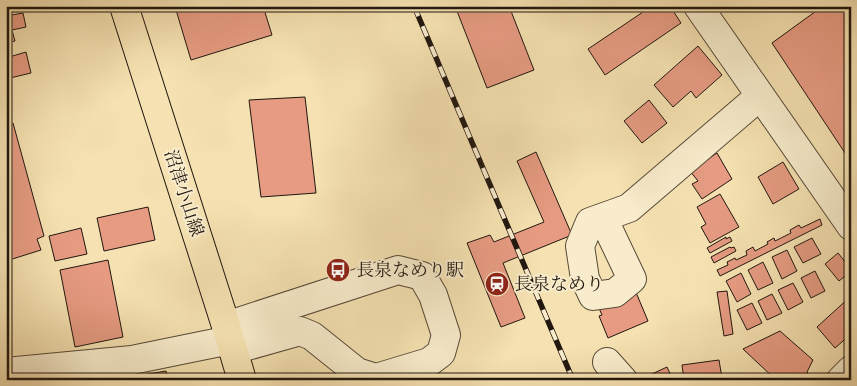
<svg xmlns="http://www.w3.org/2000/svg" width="857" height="386" font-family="'IM FELL English','Noto Serif JP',serif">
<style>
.building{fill:#e69b82;stroke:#21170f}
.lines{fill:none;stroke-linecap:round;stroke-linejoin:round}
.minor-casing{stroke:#564a38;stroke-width:30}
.major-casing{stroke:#21170f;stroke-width:30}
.minor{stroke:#f8eccc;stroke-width:28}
.major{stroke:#f5e1b1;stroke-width:28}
.rail-casing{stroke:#21170f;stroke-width:5.5}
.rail{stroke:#f8eccc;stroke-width:4;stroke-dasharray:11;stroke-linecap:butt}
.labels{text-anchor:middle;stroke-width:4;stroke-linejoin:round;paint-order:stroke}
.street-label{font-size:18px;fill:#21170f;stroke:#f8eccc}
.poi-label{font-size:18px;fill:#21170f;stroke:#f8eccc;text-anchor:start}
</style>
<rect width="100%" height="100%" fill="#f5e1b1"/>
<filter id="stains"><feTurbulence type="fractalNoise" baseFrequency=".004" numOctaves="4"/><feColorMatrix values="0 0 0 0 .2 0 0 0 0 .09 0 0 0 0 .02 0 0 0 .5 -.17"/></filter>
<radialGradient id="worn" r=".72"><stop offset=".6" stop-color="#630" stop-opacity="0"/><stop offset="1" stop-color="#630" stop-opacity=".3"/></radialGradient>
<path class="building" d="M 187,6 L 263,6 L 272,35 L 191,60 L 176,10 Z
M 455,6 L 509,6 L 534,70 L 487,88 Z
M 639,6 L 670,6 L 681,23 L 605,75 L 588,49 L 643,12 Z
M 823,6 L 851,6 L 851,162 L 772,43 Z
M 23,13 L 26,27 L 12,30 L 15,41 L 6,43 L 6,16 Z
M 698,46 L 722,75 L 696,98 L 691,91 L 673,107 L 654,85 Z
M 26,52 L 31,73 L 6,79 L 6,58 Z
M 305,97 L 316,193 L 261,197 L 249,100 Z
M 649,100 L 667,123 L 642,143 L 624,121 Z
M 13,123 L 44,236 L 37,239 L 41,250 L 6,261 L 6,125 Z
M 536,152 L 572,235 L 503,263 L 525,318 L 501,327 L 467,243 L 490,235 L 494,242 L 544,222 L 517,161 Z
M 717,153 L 732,179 L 702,199 L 692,184 L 698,181 L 690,171 Z
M 783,162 L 799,189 L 773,204 L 758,177 Z
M 720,194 L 739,227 L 710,243 L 701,227 L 706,224 L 697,207 Z
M 148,207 L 155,240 L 104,251 L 97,218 Z
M 820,219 L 822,225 L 720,276 L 717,270 L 728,265 L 727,262 L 735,258 L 736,260 L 747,255 L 746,251 L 753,247 L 755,251 L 768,244 L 767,242 L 774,238 L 775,241 L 791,233 L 790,230 L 799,225 L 801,228 Z
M 81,228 L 87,254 L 55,261 L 49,236 Z
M 726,237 L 726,239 L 730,237 L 732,241 L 710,253 L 707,248 Z
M 812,238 L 821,254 L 803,263 L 794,247 Z
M 730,247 L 731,248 L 734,247 L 736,251 L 714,263 L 711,257 Z
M 787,250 L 797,271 L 782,279 L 772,257 Z
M 838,253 L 851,269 L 851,271 L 839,281 L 825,264 Z
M 108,260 L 123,337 L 75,347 L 60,270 Z
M 763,262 L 773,283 L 758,290 L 748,270 Z
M 815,271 L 825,291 L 811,298 L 801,278 Z
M 741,273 L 751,294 L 737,302 L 726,281 Z
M 793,283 L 803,302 L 788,310 L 778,290 Z
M 635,290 L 648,321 L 608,338 L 599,316 L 602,315 L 598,306 Z
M 727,291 L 733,334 L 724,336 L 717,292 Z
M 772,294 L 782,313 L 767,320 L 758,301 Z
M 851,296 L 851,334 L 835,348 L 817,327 Z
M 752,303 L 762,323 L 747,330 L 737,310 Z
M 780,331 L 813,360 L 807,372 L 810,380 L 776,380 L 743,349 Z
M 719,360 L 722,378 L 710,380 L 684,380 L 682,365 Z
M 667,367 L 673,380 L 639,380 Z
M 166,371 L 168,380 L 143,380 L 142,375 Z
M 111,375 L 111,380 L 83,380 Z"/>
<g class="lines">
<g class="minor-casing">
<path id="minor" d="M 698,6 L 851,226
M 603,218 L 632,279 L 615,293 L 593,296 L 585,279 L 580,246 L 590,222 L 629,208 L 760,96
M 226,326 L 398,270 L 422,276 L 433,295 L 446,335 L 441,353 L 429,362 L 376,378 L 357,372 L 312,336 L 300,331 L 233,350
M 607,362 L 623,380
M 6,372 L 132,360 L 230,340
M 841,380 L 851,370"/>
</g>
<g class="major-casing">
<path id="major" d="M 124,6 L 226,326 L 242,380"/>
</g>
<use href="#minor" class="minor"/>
<use href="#major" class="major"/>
<g class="rail-casing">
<path id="rail" d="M 414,6 L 573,380"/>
</g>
<use href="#rail" class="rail"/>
</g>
<defs>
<g id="bus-disc" transform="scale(1.25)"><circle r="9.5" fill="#8f2418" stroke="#f8eccc"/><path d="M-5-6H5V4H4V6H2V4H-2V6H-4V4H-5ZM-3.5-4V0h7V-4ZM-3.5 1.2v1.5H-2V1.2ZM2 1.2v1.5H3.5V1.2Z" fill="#fff"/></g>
<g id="station-disc" transform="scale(1.25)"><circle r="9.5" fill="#8f2418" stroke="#f8eccc"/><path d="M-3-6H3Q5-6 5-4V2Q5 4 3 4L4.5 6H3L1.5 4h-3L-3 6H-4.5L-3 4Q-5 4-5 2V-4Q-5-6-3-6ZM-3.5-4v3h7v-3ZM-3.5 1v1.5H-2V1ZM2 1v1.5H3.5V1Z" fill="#fff"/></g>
</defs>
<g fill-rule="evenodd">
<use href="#bus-disc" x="338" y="270"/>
<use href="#station-disc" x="497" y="284"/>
</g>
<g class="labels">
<g class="street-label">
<text transform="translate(184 193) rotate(72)" y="6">沼津小山線</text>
</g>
<g class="poi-label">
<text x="356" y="276">長泉なめり駅</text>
<text x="514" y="290">長泉なめり</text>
</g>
</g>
<rect width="857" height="386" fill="none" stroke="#f5e1b1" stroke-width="25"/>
<rect x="8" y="8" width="842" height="371" fill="none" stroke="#21170f" stroke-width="2.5"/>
<rect x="12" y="12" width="832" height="361" fill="none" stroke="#21170f"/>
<rect width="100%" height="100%" filter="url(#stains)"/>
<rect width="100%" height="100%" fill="url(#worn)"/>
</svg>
